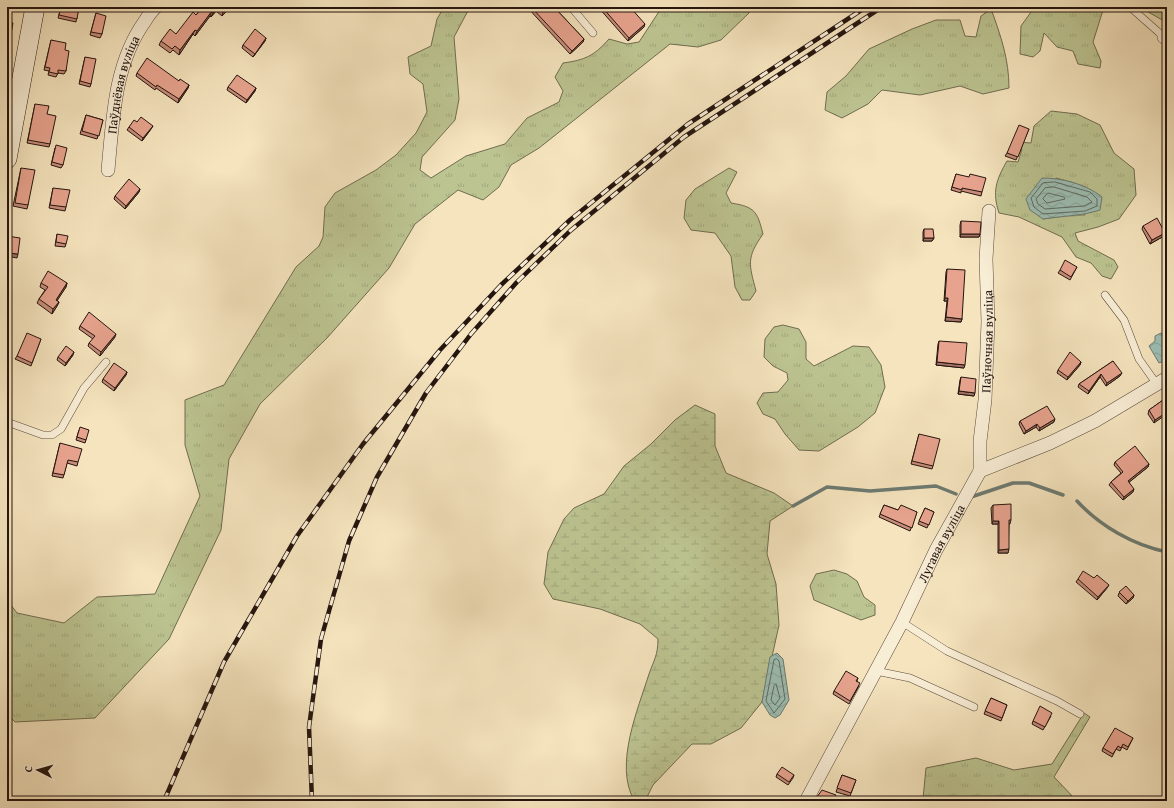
<svg xmlns="http://www.w3.org/2000/svg" width="1174" height="808" font-family="'Gentium Book Plus',serif">
<style>
.grass{fill:url(#grass-tufts);stroke:#706c50;fill-rule:evenodd}
.wetland{fill:url(#wetland-marsh);stroke:#706c50}
.water{fill:url(#water-waves);stroke:#6c7a71}
.lines{fill:none;stroke-linecap:round;stroke-linejoin:round}
.shore{stroke:#606a61;stroke-width:1}
.stream{stroke:#6c7a71;stroke-width:3.5}
.lane-casing{stroke:#59493b;stroke-width:8}
.street-casing{stroke:#59493b;stroke-width:14}
.secondary-casing{stroke:#25150f;stroke-width:20}
.lane{stroke:#f8edd5;stroke-width:7}
.street{stroke:#f8edd5;stroke-width:13}
.secondary{stroke:#f8edd5;stroke-width:19}
.rail-casing{stroke:#25150f;stroke-width:4.5}
.rail{stroke:#f8edd5;stroke-width:3;stroke-dasharray:9;stroke-linecap:butt}
.wall{fill:#c78c7a;stroke:#25150f}
.shaded-wall{fill:#a27263;stroke:#25150f}
.building{fill:#e7a38e;stroke:#25150f}
.labels{text-anchor:middle;stroke-width:3;stroke-linejoin:round;paint-order:stroke}
.street-label{font-size:13px;fill:#25150f;stroke:#f8edd5}
</style>
<defs>
<pattern id="grass-tufts" width="24" height="20" patternUnits="userSpaceOnUse"><rect width="24" height="20" fill="#bcc491"/><path d="M3 7l-1-3M5 7V3M7 7l1-3M15 17l-1-3M17 17v-4M19 17l1-3" fill="none" stroke="#a1a87c"/></pattern>
<pattern id="wetland-marsh" width="20" height="14" patternUnits="userSpaceOnUse"><rect width="20" height="14" fill="#bcc491"/><path d="M1 5h8M5 5V1M11 12h8M15 12V8" fill="none" stroke="#a1a87c"/></pattern>
<pattern id="water-waves" width="16" height="10" patternUnits="userSpaceOnUse"><rect width="16" height="10" fill="#9cbeb3"/><path d="M0 5q4-4 8 0t8 0" fill="none" stroke="#86a299"/></pattern>
</defs>
<rect width="100%" height="100%" fill="#f5e4be"/>
<filter id="stains"><feTurbulence type="fractalNoise" baseFrequency=".005" numOctaves="4"/><feColorMatrix values="0 0 0 0 .2 0 0 0 0 .09 0 0 0 0 .02 0 0 0 .5 -.17"/></filter>
<radialGradient id="worn" r=".72"><stop offset=".6" stop-color="#630" stop-opacity="0"/><stop offset="1" stop-color="#630" stop-opacity=".3"/></radialGradient>
<path class="grass" d="M 444,7 L 470,7 L 454,37 L 459,99 L 455,120 L 422,157 L 420,170 L 431,178 L 466,156 L 505,144 L 527,118 L 559,102 L 563,91 L 555,77 L 563,63 C 585,60 594,56 609,39 L 627,44 L 639,42 L 662,7 L 687,7 L 691,12 L 710,7 L 749,7 L 749,13 L 721,40 L 698,47 L 670,44 L 539,148 L 511,165 L 499,187 L 483,200 L 458,190 L 415,224 L 389,268 L 327,338 L 260,404 L 229,459 L 221,530 L 169,639 L 95,718 L 15,722 L 7,714 L 7,600 L 17,613 L 64,623 L 97,597 L 155,594 L 200,496 L 185,445 L 185,400 L 224,385 L 296,267 L 319,246 L 323,237 L 325,207 L 335,193 L 376,170 L 396,155 L 416,133 L 427,112 L 423,84 L 410,74 L 408,57 L 431,46 L 437,19 Z
M 1027,7 L 1104,7 L 1093,42 L 1101,61 L 1100,68 L 1078,64 L 1073,51 L 1057,47 L 1044,33 L 1040,51 L 1033,57 L 1020,54 L 1021,26 L 1031,12 Z
M 1142,7 L 1167,7 L 1164,21 L 1143,9 Z
M 991,9 C 1001,36 1009,60 1009,88 L 983,94 L 960,86 L 920,95 L 882,90 L 868,104 L 842,118 L 825,110 L 827,92 L 846,76 L 869,49 L 912,29 L 936,20 L 960,20 L 965,36 L 976,37 L 981,16 Z
M 1051,111 L 1077,114 L 1100,125 L 1114,153 L 1134,169 L 1136,195 L 1119,219 L 1098,227 L 1075,233 L 1078,241 L 1114,260 L 1118,267 L 1111,279 L 1102,276 L 1091,263 L 1076,257 L 1062,237 L 1019,217 L 999,213 C 992,192 996,180 1007,161 L 1018,162 L 1022,149 L 1016,147 L 1017,142 L 1031,143 L 1034,126 ZM 1056,178 L 1074,183 L 1085,215 L 1071,215 L 1043,219 Z
M 729,168 L 737,172 L 726,193 L 731,203 C 755,207 757,211 763,234 C 746,258 749,264 756,291 L 750,300 L 742,300 L 735,287 L 731,256 L 715,233 L 691,230 L 684,218 L 686,200 L 695,189 Z
M 783,325 L 799,329 L 806,342 L 806,359 L 814,366 L 853,346 L 869,347 L 881,365 L 885,387 L 875,413 L 858,427 L 819,451 L 799,450 L 785,434 L 775,419 L 763,414 L 757,403 L 763,393 L 778,392 L 788,380 L 787,373 L 773,366 L 764,357 L 765,339 L 774,327 Z
M 834,570 L 847,574 L 857,581 L 864,597 L 875,605 L 875,615 L 861,620 L 814,600 L 810,586 L 816,574 Z
M 1084,713 L 1090,717 L 1054,777 L 1077,801 L 926,801 L 923,799 L 926,768 L 976,758 L 1014,770 L 1052,764 Z"/>
<path class="wetland" d="M 695,405 L 715,414 L 715,446 L 726,473 L 774,493 L 793,506 L 770,521 L 767,554 L 776,584 L 779,625 L 762,702 L 741,728 L 711,744 L 692,744 L 653,785 L 645,801 L 634,800 C 614,765 638,709 649,674 C 654,660 658,655 658,639 L 640,624 L 600,609 L 553,599 L 544,584 L 548,552 L 564,519 L 574,508 L 604,494 L 624,466 L 651,444 L 675,420 Z"/>
<path class="water" d="M 1042,178 C 1062,178 1086,184 1102,197 L 1100,210 C 1082,216 1062,216 1043,219 L 1030,210 L 1026,199 Z
M 1161,333 C 1165,342 1174,358 1159,363 L 1149,346 L 1155,341 L 1155,336 Z
M 777,653 L 783,659 L 789,700 L 780,715 L 775,718 L 770,715 L 762,702 L 770,657 Z"/>
<g class="lines">
<path class="shore" d="M 1055,182 L 1090,192 L 1097,199 L 1097,206 L 1085,211 L 1043,214 L 1034,207 L 1031,198 L 1043,183 Z
M 1054,187 L 1087,197 L 1092,202 L 1084,206 L 1045,209 L 1038,204 L 1036,199 L 1045,188 Z
M 1048,193 L 1064,197 L 1065,199 L 1047,203 L 1043,199 Z
M 777,659 L 779,661 L 785,699 L 774,713 L 766,701 L 774,660 Z
M 776,684 L 780,698 L 775,705 L 771,700 L 774,686 Z"/>
<path class="stream" d="M 971,497 L 1013,483 L 1029,483 L 1063,495
M 1077,501 C 1100,526 1133,545 1167,552
M 793,506 L 827,487 L 870,491 L 936,486 L 956,494"/>
<g class="lane-casing">
<path id="lane" d="M 571,7 L 593,33
M 1130,7 L 1164,37
M 1105,295 L 1124,320 L 1139,359 L 1156,383
M 7,422 L 43,435 L 52,435 L 61,429 L 84,388 L 106,362
M 902,622 L 947,651 L 1057,701 L 1080,714
M 876,671 L 910,678 L 974,707"/>
</g>
<g class="street-casing">
<g id="street">
<path d="M 1164,37 L 1167,38"/>
<path id="s1" d="M 108,170 C 113,119 114,64 145,21 C 148,16 151,11 156,7"/>
<path id="s2" d="M 980,471 L 980,441 L 985,400 L 988,322 L 986,259 L 989,211"/>
<path id="s3" d="M 806,801 L 902,622 L 936,550 L 980,471 L 1050,443 L 1095,421 L 1167,378"/>
</g>
</g>
<g class="secondary-casing">
<path id="secondary" d="M 7,159 L 35,7"/>
</g>
<use href="#lane" class="lane"/>
<use href="#street" class="street"/>
<use href="#secondary" class="secondary"/>
<g class="rail-casing">
<path id="rail" d="M 164,801 L 224,662 L 297,536 L 363,444 L 440,350 L 501,285 L 570,220 L 688,124 L 866,7
M 312,801 L 309,727 L 321,639 L 349,541 L 377,477 L 426,393 L 471,334 L 517,282 L 570,231 L 684,137 L 882,7"/>
</g>
<use href="#rail" class="rail"/>
</g>
<path class="wall" d="M 61,7 L 79,7 L 76,22 L 58,18 Z
M 203,7 L 230,7 L 222,16 L 216,11 L 211,17 L 210,16 L 195,36 L 193,34 L 179,55 L 173,50 L 170,53 L 159,45 L 161,41 L 176,34 L 196,15 Z
M 527,7 L 554,7 L 584,39 L 583,42 L 570,54 Z
M 598,7 L 630,7 L 644,27 L 628,41 Z
M 96,13 L 102,34 L 100,38 L 90,35 Z
M 266,38 L 265,41 L 253,57 L 242,48 L 243,45 Z
M 51,40 L 65,50 L 66,71 L 64,74 L 58,73 L 56,77 L 48,75 L 49,71 L 44,70 Z
M 85,57 L 91,84 L 90,87 L 79,84 Z
M 137,73 L 179,81 L 189,85 L 188,88 L 178,103 L 156,88 L 155,90 L 136,76 Z
M 228,87 L 256,88 L 255,91 L 246,103 L 227,90 Z
M 35,104 L 47,114 L 50,144 L 49,147 L 27,143 Z
M 86,115 L 103,120 L 97,139 L 80,134 Z
M 137,122 L 151,129 L 142,141 L 127,130 L 129,127 Z
M 1029,129 L 1016,160 L 1005,156 L 1007,153 Z
M 55,148 L 63,165 L 61,168 L 51,165 Z
M 21,168 L 28,205 L 27,209 L 13,206 Z
M 956,174 L 982,192 L 981,196 L 961,191 L 961,193 L 951,190 Z
M 53,188 L 66,207 L 65,211 L 49,208 Z
M 140,189 L 139,192 L 125,209 L 114,199 L 115,196 Z
M 961,221 L 980,234 L 979,237 L 960,237 L 960,225 Z
M 1143,226 L 1164,236 L 1150,244 L 1142,229 Z
M 924,229 L 934,238 L 932,241 L 923,241 L 923,232 Z
M 57,234 L 66,244 L 65,247 L 55,246 Z
M 1077,267 L 1070,280 L 1058,273 L 1060,270 Z
M 947,269 L 962,319 L 961,322 L 945,321 L 947,301 L 944,301 L 946,272 Z
M 41,283 L 67,283 L 66,287 L 57,300 L 59,302 L 57,306 L 52,314 L 37,303 L 39,299 L 45,290 L 40,287 Z
M 80,326 L 115,337 L 100,356 L 88,346 L 89,343 L 93,339 L 79,329 Z
M 41,339 L 31,366 L 15,359 L 17,356 Z
M 939,341 L 964,368 L 936,365 L 938,344 Z
M 73,355 L 65,366 L 57,360 L 58,357 Z
M 1113,361 L 1120,376 L 1106,386 L 1100,377 L 1088,394 L 1078,387 L 1079,384 Z
M 1081,362 L 1080,365 L 1067,380 L 1057,373 L 1058,370 Z
M 127,372 L 126,375 L 114,391 L 102,382 L 103,379 Z
M 961,377 L 974,396 L 958,394 L 960,380 Z
M 1163,400 L 1154,423 L 1148,414 L 1149,410 Z
M 1020,421 L 1054,422 L 1039,431 L 1036,427 L 1024,434 L 1019,424 Z
M 79,430 L 86,440 L 85,443 L 76,440 Z
M 919,434 L 933,466 L 932,469 L 911,464 Z
M 60,443 L 78,462 L 77,466 L 67,463 L 63,478 L 52,476 Z
M 1115,462 L 1149,464 L 1148,467 L 1129,482 L 1133,492 L 1123,500 L 1109,485 L 1111,482 L 1121,473 L 1114,465 Z
M 884,505 L 898,510 L 917,512 L 910,531 L 879,517 Z
M 993,505 L 1011,520 L 1010,524 L 1009,524 L 1008,553 L 998,553 L 998,524 L 992,524 L 991,508 Z
M 925,508 L 934,512 L 927,528 L 918,524 Z
M 1094,578 L 1107,588 L 1097,600 L 1076,582 L 1078,579 Z
M 1119,593 L 1134,595 L 1133,598 L 1126,604 L 1118,596 Z
M 858,678 L 857,681 L 859,686 L 849,704 L 833,694 L 834,691 Z
M 991,698 L 1007,705 L 1001,721 L 984,714 Z
M 1051,716 L 1043,730 L 1032,724 L 1033,721 Z
M 1133,738 L 1127,750 L 1122,747 L 1120,751 L 1116,749 L 1112,757 L 1102,751 L 1103,748 Z
M 777,774 L 794,775 L 793,778 L 788,785 L 776,777 Z
M 842,775 L 856,780 L 850,796 L 836,792 Z"/>
<path class="shaded-wall" d="M 218,7 L 216,11 L 211,17 L 213,13 Z
M 228,7 L 230,7 L 222,16 L 223,12 Z
M 212,11 L 210,16 L 195,36 L 197,31 Z
M 645,24 L 644,27 L 628,41 L 629,38 Z
M 195,30 L 193,34 L 179,55 L 180,50 Z
M 266,38 L 265,41 L 253,57 L 255,54 Z
M 584,39 L 583,42 L 570,54 L 572,51 Z
M 189,85 L 188,88 L 178,103 L 179,99 Z
M 256,88 L 255,91 L 246,103 L 247,100 Z
M 153,126 L 151,129 L 142,141 L 143,138 Z
M 140,189 L 139,192 L 125,209 L 126,206 Z
M 1165,233 L 1164,236 L 1150,244 L 1152,240 Z
M 961,234 L 980,234 L 979,237 L 960,237 Z
M 924,238 L 934,238 L 932,241 L 923,241 Z
M 7,253 L 18,254 L 17,258 L 7,256 Z
M 67,283 L 66,287 L 55,304 L 56,300 Z
M 945,298 L 948,298 L 947,301 L 944,301 Z
M 59,302 L 57,306 L 52,314 L 53,309 Z
M 946,317 L 962,319 L 961,322 L 945,321 Z
M 116,334 L 115,337 L 100,356 L 101,352 Z
M 74,352 L 73,355 L 65,366 L 66,363 Z
M 937,362 L 965,365 L 964,368 L 936,365 Z
M 1081,362 L 1080,365 L 1067,380 L 1068,377 Z
M 127,372 L 126,375 L 114,391 L 115,388 Z
M 1122,373 L 1120,376 L 1106,386 L 1107,383 Z
M 1101,374 L 1100,377 L 1088,394 L 1089,391 Z
M 959,391 L 975,393 L 974,396 L 958,394 Z
M 1167,412 L 1167,414 L 1154,423 L 1155,420 Z
M 1055,419 L 1054,422 L 1039,431 L 1040,428 Z
M 1037,424 L 1036,427 L 1024,434 L 1026,431 Z
M 1149,464 L 1148,467 L 1127,484 L 1128,481 Z
M 1134,489 L 1133,492 L 1123,500 L 1124,497 Z
M 993,521 L 999,521 L 998,524 L 992,524 Z
M 1009,549 L 1008,553 L 998,553 L 999,550 Z
M 1109,585 L 1107,588 L 1097,600 L 1098,597 Z
M 1134,595 L 1133,598 L 1126,604 L 1128,601 Z"/>
<path class="building" d="M 61,7 L 79,7 L 77,19 L 59,15 Z
M 203,7 L 218,7 L 213,13 L 212,11 L 197,31 L 195,30 L 180,50 L 175,46 L 172,49 L 161,41 L 170,29 L 176,34 L 193,12 L 196,15 Z
M 218,7 L 228,7 L 223,12 Z
M 531,7 L 554,7 L 584,39 L 572,51 Z
M 602,7 L 630,7 L 645,24 L 629,38 Z
M 96,13 L 106,16 L 102,34 L 91,32 Z
M 7,22 L 13,23 L 7,56 Z
M 255,29 L 266,38 L 255,54 L 243,45 Z
M 51,40 L 66,43 L 65,50 L 69,51 L 66,71 L 58,70 L 58,74 L 49,72 L 50,68 L 45,67 Z
M 85,57 L 96,59 L 91,84 L 80,81 Z
M 147,58 L 179,81 L 180,79 L 189,85 L 179,99 L 157,85 L 156,87 L 137,73 Z
M 237,75 L 256,88 L 247,100 L 228,87 Z
M 35,104 L 49,106 L 47,114 L 56,116 L 50,144 L 28,140 Z
M 86,115 L 103,120 L 99,136 L 82,131 Z
M 141,117 L 153,126 L 143,138 L 129,127 L 134,120 L 137,122 Z
M 1019,125 L 1029,129 L 1018,157 L 1007,153 Z
M 56,145 L 67,148 L 63,165 L 52,162 Z
M 21,168 L 35,170 L 28,205 L 15,203 Z
M 956,174 L 969,177 L 970,174 L 986,178 L 982,192 L 962,188 L 962,190 L 952,187 Z
M 129,179 L 140,189 L 126,206 L 115,196 Z
M 53,188 L 70,190 L 66,207 L 50,205 Z
M 1157,218 L 1165,233 L 1152,240 L 1143,226 Z
M 961,221 L 981,222 L 980,234 L 961,234 Z
M 924,229 L 933,229 L 934,238 L 924,238 Z
M 57,234 L 68,236 L 66,244 L 56,242 Z
M 7,236 L 20,238 L 18,254 L 7,253 Z
M 1065,260 L 1077,267 L 1071,277 L 1060,270 Z
M 947,269 L 965,270 L 962,319 L 946,317 L 948,298 L 945,298 Z
M 48,271 L 67,283 L 56,300 L 59,302 L 53,309 L 39,299 L 48,287 L 41,283 Z
M 89,312 L 116,334 L 101,352 L 89,343 L 95,336 L 80,326 Z
M 7,328 L 10,329 L 7,338 Z
M 27,333 L 41,339 L 32,363 L 17,356 Z
M 939,341 L 967,343 L 965,365 L 937,362 Z
M 66,346 L 74,352 L 66,363 L 58,357 Z
M 1070,352 L 1081,362 L 1068,377 L 1058,370 Z
M 1113,361 L 1122,373 L 1107,383 L 1101,374 L 1089,391 L 1079,384 Z
M 114,363 L 127,372 L 115,388 L 103,379 Z
M 961,377 L 976,379 L 975,393 L 959,391 Z
M 1163,400 L 1167,405 L 1167,412 L 1155,420 L 1149,410 Z
M 1047,406 L 1055,419 L 1040,428 L 1037,424 L 1026,431 L 1020,421 Z
M 80,427 L 89,430 L 86,440 L 77,437 Z
M 919,434 L 940,439 L 933,466 L 912,461 Z
M 60,443 L 82,449 L 78,462 L 68,460 L 64,475 L 53,473 Z
M 1135,446 L 1149,464 L 1128,481 L 1134,489 L 1124,497 L 1111,482 L 1123,472 L 1115,462 Z
M 1011,504 L 1011,520 L 1009,520 L 1009,549 L 999,550 L 999,521 L 993,521 L 993,505 Z
M 884,505 L 898,510 L 901,505 L 917,512 L 912,528 L 880,514 Z
M 925,508 L 934,512 L 929,525 L 919,521 Z
M 1083,571 L 1094,578 L 1097,575 L 1109,585 L 1098,597 L 1078,579 Z
M 1126,586 L 1134,595 L 1128,601 L 1119,592 Z
M 846,671 L 858,678 L 856,681 L 860,683 L 850,701 L 834,691 Z
M 991,698 L 1007,705 L 1002,718 L 985,711 Z
M 1040,706 L 1052,713 L 1045,727 L 1033,721 Z
M 1115,728 L 1133,738 L 1128,747 L 1123,744 L 1121,748 L 1118,746 L 1113,754 L 1103,748 Z
M 782,767 L 794,775 L 789,782 L 777,774 Z
M 842,775 L 856,780 L 851,793 L 837,788 Z
M 822,790 L 836,795 L 833,801 L 814,801 Z"/>
<g class="labels">
<g class="street-label">
<text dy="5" stroke="none"><textPath href="#s1" startOffset="87">Паўднёвая вуліца</textPath></text>
<text dy="5" stroke="none"><textPath href="#s2" startOffset="130">Паўночная вуліца</textPath></text>
<text dy="5" stroke="none"><textPath href="#s3" startOffset="291">Лугавая вуліца</textPath></text>
</g>
</g>
<rect width="1174" height="808" fill="none" stroke="#f5e4be" stroke-width="24"/>
<rect x="8" y="8" width="1158" height="792" fill="none" stroke="#25150f" stroke-width="2"/>
<rect x="12" y="12" width="1150" height="784" fill="none" stroke="#25150f"/>
<g transform="translate(38 770) rotate(276)" stroke="#f8edd5" stroke-width="3" paint-order="stroke">
<path d="M0-3L7 15L0 10L-7 15Z" fill="#25150f"/>
<text y="-6" font-size="11" font-weight="bold" text-anchor="middle" fill="#25150f">С</text>
</g>
<rect width="100%" height="100%" filter="url(#stains)"/>
<rect width="100%" height="100%" fill="url(#worn)"/>
</svg>
